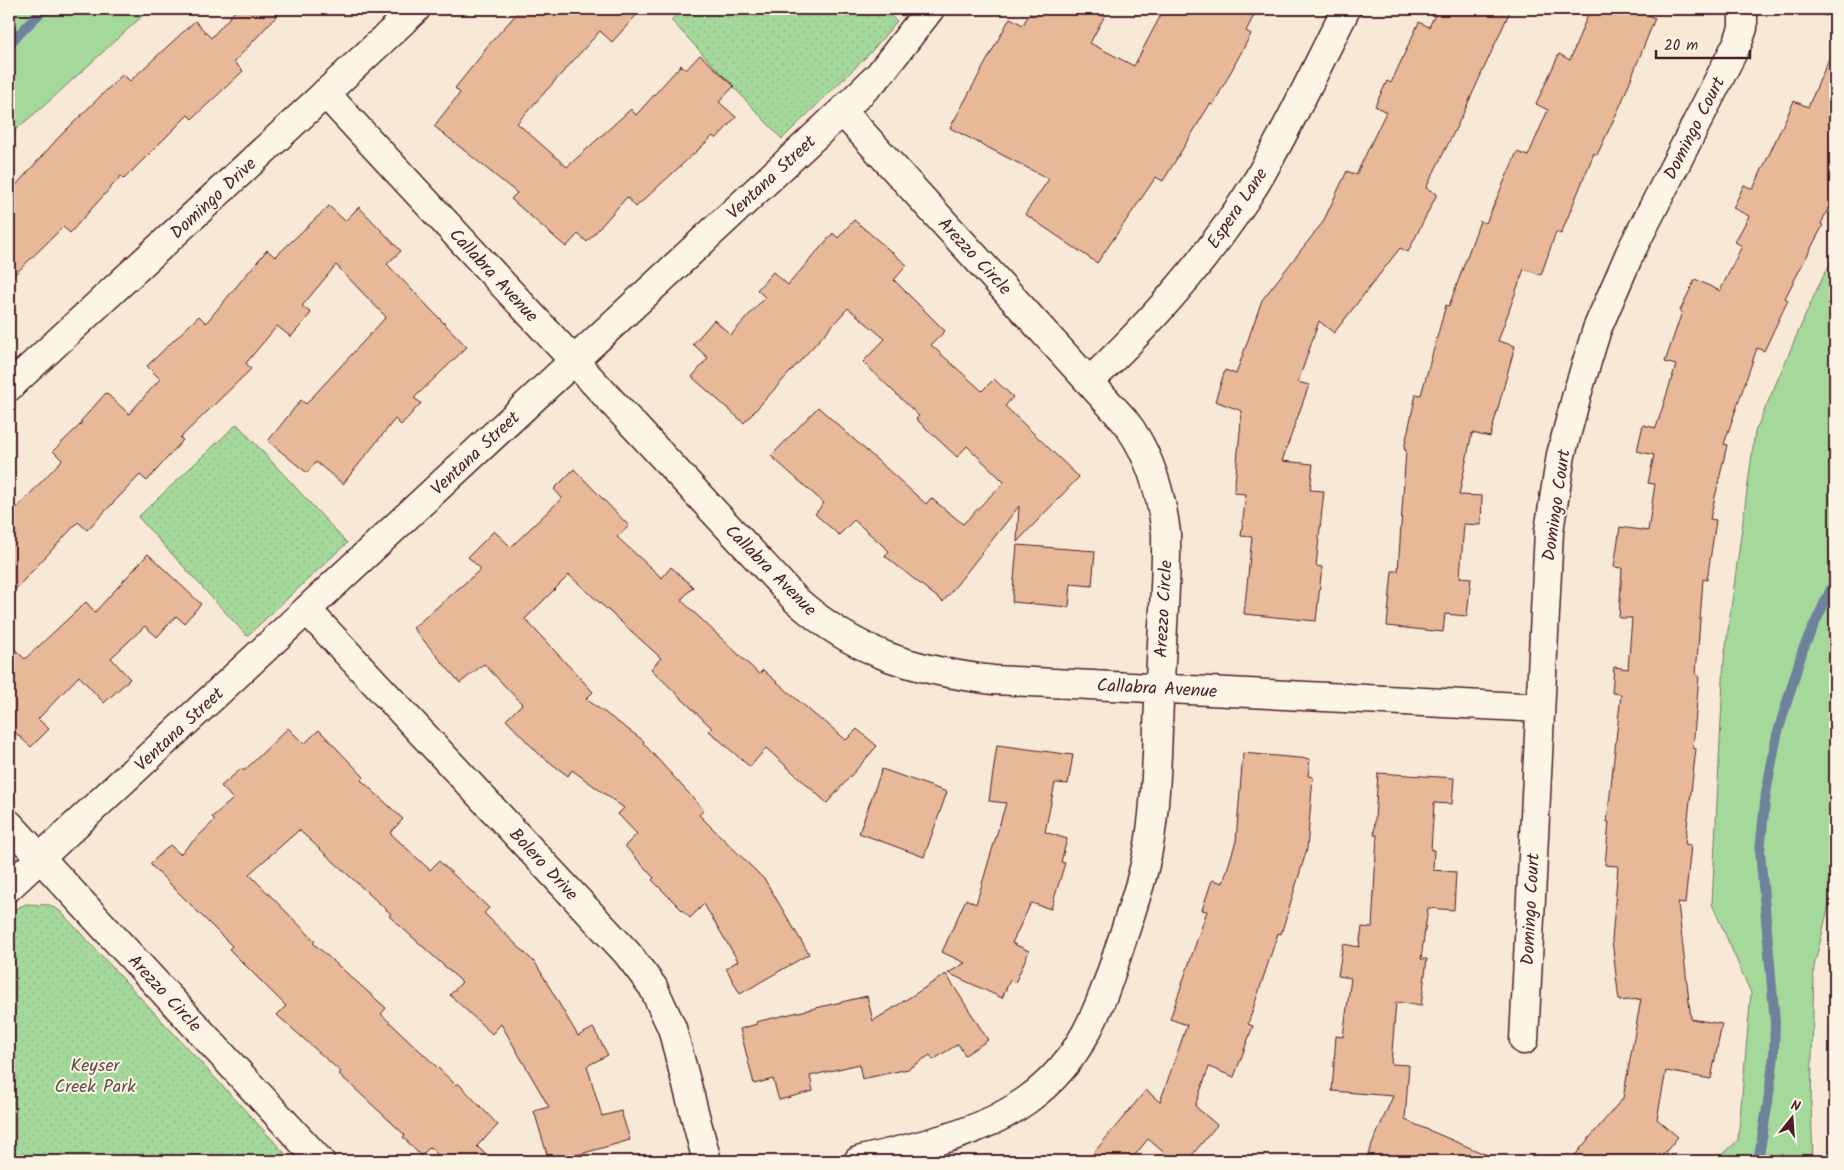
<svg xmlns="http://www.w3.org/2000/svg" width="1844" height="1170" font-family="Kalam,sans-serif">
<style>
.grass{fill:#a5d99c;stroke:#787c64}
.park{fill:url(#park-dots);stroke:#787c64}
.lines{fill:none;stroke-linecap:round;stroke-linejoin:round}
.stream{stroke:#6e839b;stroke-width:10}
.building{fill:#e8b998;stroke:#4a1f2b}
.minor-casing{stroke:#4a1f2b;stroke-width:31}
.minor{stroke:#fcf5e5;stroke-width:28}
.labels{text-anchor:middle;stroke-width:4;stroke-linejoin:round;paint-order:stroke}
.street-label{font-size:18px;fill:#4a1f2b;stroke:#fcf5e5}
.park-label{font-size:18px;fill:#614e47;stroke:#fcf5e5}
</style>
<defs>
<pattern id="park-dots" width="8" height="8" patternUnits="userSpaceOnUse" patternTransform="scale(1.25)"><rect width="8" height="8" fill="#a5d99c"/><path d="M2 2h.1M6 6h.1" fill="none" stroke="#90ba87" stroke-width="1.8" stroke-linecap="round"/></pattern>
</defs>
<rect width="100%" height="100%" fill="#f8e9d6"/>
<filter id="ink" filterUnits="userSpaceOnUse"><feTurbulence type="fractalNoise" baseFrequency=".02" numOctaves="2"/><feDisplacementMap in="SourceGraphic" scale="10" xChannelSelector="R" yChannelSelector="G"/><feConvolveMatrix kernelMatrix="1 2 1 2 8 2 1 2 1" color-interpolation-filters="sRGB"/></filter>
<g filter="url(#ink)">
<path class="grass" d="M 9,9 L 150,9 L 45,105 L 9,135 Z
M 1810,9 L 1835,9 L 1835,19 L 1809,11 Z
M 1835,254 L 1835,880 L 1814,967 L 1811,1104 L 1813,1161 L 1716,1161 L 1738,1140 L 1751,993 L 1712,904 L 1724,660 L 1755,432 L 1816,291 Z"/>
<path class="park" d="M 684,9 L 881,9 L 897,21 L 869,54 L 782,139 L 671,20 Z
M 237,424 L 347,543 L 247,636 L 138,517 Z
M 26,904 L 50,905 L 60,911 L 292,1161 L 9,1161 L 9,915 L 15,909 Z"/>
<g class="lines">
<path class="stream" d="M 9,44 L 44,9
M 1758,1161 L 1768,1102 L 1774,1055 L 1775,1022 L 1760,851 L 1766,793 L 1777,735 L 1803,649 L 1835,580"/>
</g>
<path class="building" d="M 237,9 L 283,9 L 234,62 L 243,71 L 192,119 L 188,115 L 124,179 L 121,176 L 70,233 L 63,227 L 9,280 L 9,193 L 59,137 L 123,74 L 130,81 L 195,21 L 211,38 Z
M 521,9 L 642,9 L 612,42 L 600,31 L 517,123 L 567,167 L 631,109 L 636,115 L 681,65 L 686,70 L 700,55 L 734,86 L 719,102 L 736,117 L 716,139 L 713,136 L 636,207 L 627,197 L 587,242 L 578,234 L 566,247 L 511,199 L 517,193 L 434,126 L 460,93 L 455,88 L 485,51 L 484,50 Z
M 1032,9 L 1090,9 L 1104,17 L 1090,43 L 1134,66 L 1164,9 L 1257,9 L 1246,31 L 1251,34 L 1213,105 L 1210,104 L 1163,181 L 1156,177 L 1097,263 L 1025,214 L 1049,179 L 950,128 L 1010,18 L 1023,25 Z
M 1438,9 L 1511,9 L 1464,112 L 1426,188 L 1437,194 L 1408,252 L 1400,248 L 1334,333 L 1319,321 L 1298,382 L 1309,385 L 1282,461 L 1313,464 L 1310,490 L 1324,491 L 1316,566 L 1322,567 L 1316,621 L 1244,614 L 1252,537 L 1241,536 L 1246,494 L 1234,493 L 1242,411 L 1215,401 L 1225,370 L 1236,374 L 1262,300 L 1323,222 L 1347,171 L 1356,175 L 1386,112 L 1375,106 L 1387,81 L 1391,83 L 1419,22 L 1429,27 Z
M 1590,9 L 1631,9 L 1655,18 L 1621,104 L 1597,155 L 1594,153 L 1561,234 L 1556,232 L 1541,275 L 1524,269 L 1498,341 L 1515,346 L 1490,437 L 1472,433 L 1459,495 L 1482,496 L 1481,525 L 1464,524 L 1460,577 L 1471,578 L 1467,616 L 1445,614 L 1443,632 L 1387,626 L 1392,571 L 1398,571 L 1406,450 L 1404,449 L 1416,394 L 1421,395 L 1446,305 L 1449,306 L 1480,221 L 1486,223 L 1517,152 L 1528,156 L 1548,110 L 1536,104 L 1559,54 L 1570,60 Z
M 1835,45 L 1835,193 L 1821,224 L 1823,225 L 1785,298 L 1788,300 L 1764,351 L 1757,348 L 1724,444 L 1727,445 L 1710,519 L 1716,520 L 1707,580 L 1703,579 L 1696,675 L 1699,676 L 1693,748 L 1696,749 L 1685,844 L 1691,845 L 1685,904 L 1678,903 L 1691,1019 L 1722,1024 L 1711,1079 L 1666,1071 L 1657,1119 L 1678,1137 L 1658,1161 L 1570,1161 L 1623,1098 L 1641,999 L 1619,1001 L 1612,940 L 1618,866 L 1605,865 L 1609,822 L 1607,822 L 1621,694 L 1612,693 L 1614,667 L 1628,669 L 1632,618 L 1619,618 L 1622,568 L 1614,567 L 1620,527 L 1648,531 L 1655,484 L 1648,483 L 1654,455 L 1637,451 L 1643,425 L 1656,428 L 1676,365 L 1665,362 L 1682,312 L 1680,311 L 1695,279 L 1720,291 L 1742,246 L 1735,242 L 1749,216 L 1733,208 L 1744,185 L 1753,189 L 1794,101 L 1808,107 Z
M 329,206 L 345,221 L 359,207 L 401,251 L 387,264 L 467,347 L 414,398 L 421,403 L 401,425 L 395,419 L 343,484 L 316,462 L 307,473 L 268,441 L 301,400 L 306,404 L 386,317 L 336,265 L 302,306 L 311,313 L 291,337 L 277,326 L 246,363 L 251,369 L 180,438 L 183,440 L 147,481 L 140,475 L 87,530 L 78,522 L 9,596 L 9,516 L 62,460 L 53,451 L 82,423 L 80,422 L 106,393 L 129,414 L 160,379 L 147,366 L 199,316 L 206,323 L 267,250 L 275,257 Z
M 854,220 L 907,265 L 894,280 L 945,331 L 931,345 L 982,391 L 994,379 L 1013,397 L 1005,406 L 1079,477 L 1017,542 L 1019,506 L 943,602 L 885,556 L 889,551 L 854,520 L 839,535 L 815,514 L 824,503 L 771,456 L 818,407 L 926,504 L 931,498 L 963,524 L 1004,482 L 967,446 L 957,457 L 916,419 L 919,416 L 863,362 L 885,339 L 848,308 L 744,423 L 692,377 L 708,358 L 693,344 L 714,320 L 731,335 L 765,297 L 757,290 L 773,272 L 788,285 L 833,233 L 838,238 Z
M 574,469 L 629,526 L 617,537 L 662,578 L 671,567 L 693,587 L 681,600 L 759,674 L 763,670 L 822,721 L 823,720 L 846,740 L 857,729 L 877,746 L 827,803 L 766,748 L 750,767 L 709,731 L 712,728 L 651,669 L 661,658 L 569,575 L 525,619 L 593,692 L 586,699 L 644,741 L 643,743 L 704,810 L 699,815 L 765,880 L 809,954 L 740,994 L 726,968 L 738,961 L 704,904 L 690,918 L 652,880 L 654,878 L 625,846 L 637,834 L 618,814 L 624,808 L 572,770 L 568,776 L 539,754 L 506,720 L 522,704 L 484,664 L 460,683 L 413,628 L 481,569 L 468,557 L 494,531 L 511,547 L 562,498 L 554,489 Z
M 1017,545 L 1095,551 L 1092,586 L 1071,584 L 1069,607 L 1012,602 Z
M 148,554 L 201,604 L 184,623 L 176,616 L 157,637 L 145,626 L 111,658 L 130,679 L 104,703 L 79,676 L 38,719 L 49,729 L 31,747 L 9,727 L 9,644 L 25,659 L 86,602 L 95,612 Z
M 288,728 L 304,744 L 319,730 L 364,777 L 361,780 L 403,819 L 390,833 L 430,870 L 439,861 L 489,908 L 484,913 L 536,964 L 578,1036 L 593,1028 L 608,1055 L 587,1066 L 602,1116 L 621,1111 L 630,1140 L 556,1161 L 549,1161 L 534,1111 L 549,1107 L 501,1024 L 492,1034 L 450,995 L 462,982 L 389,916 L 391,914 L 299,830 L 249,874 L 315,941 L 313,943 L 386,1008 L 381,1014 L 456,1085 L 458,1083 L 498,1125 L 477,1146 L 492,1161 L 444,1161 L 430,1147 L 421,1156 L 403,1137 L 405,1135 L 339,1074 L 341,1072 L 277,1015 L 286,1006 L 229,949 L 232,946 L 150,864 L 170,845 L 180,854 L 215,820 L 212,817 L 233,799 L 221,786 L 242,768 L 244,771 Z
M 997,745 L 1073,755 L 1068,784 L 1055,783 L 1045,832 L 1067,839 L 1061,862 L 1065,863 L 1051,909 L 1031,903 L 1012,943 L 1029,951 L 1015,983 L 1010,980 L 1002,998 L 948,973 L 965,963 L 942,952 L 966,899 L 976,904 L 1006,803 L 989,801 Z
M 1243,753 L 1310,759 L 1308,776 L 1313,777 L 1307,849 L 1281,934 L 1278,933 L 1248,1024 L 1253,1026 L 1234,1077 L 1209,1067 L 1195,1106 L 1217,1125 L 1187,1161 L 1174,1161 L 1148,1139 L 1130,1161 L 1087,1161 L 1146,1090 L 1160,1102 L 1187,1025 L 1170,1019 L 1207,911 L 1202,910 L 1212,880 L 1223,883 L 1236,841 Z
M 882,769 L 947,792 L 924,857 L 859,833 Z
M 1378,773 L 1454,778 L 1452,804 L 1434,803 L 1431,850 L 1434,850 L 1433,870 L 1456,872 L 1454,910 L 1428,908 L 1421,959 L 1427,959 L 1421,1006 L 1396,1002 L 1391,1064 L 1409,1065 L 1405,1120 L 1501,1161 L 1365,1161 L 1393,1096 L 1332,1091 L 1336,1036 L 1343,1037 L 1351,978 L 1338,976 L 1343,944 L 1359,947 L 1362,927 L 1372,928 L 1377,835 L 1374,835 Z
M 946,974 L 988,1040 L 965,1055 L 958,1044 L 933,1060 L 930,1055 L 908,1069 L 862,1079 L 859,1064 L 810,1076 L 813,1091 L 779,1100 L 773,1079 L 754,1084 L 740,1029 L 757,1024 L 756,1022 L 867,996 L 873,1021 Z"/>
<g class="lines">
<g class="minor-casing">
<path id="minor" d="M 325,93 L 796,600 C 857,654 913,670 993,680 L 1540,708
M 842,111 L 1124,420 C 1150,453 1161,492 1166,533 C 1167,582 1162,632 1160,682 C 1157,731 1158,782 1151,831 C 1147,866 1135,900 1124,934 C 1102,1000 1087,1057 1027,1100 C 978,1136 915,1146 858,1161
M 1090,381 C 1153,321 1211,255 1257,181 C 1290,125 1317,66 1346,9
M 9,387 L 416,9
M 307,610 L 627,953 L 653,987 L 672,1028 L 707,1161
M 9,824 L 320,1161
M 9,887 L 842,111 L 879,75 L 930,9
M 1524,1040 L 1549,531 L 1561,455 L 1577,394 L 1597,329 L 1630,253 L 1738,42 L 1743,28 L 1743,9"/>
</g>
<use href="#minor" class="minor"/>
</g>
</g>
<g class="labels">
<g class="street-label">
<text transform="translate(1694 128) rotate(-63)" y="6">Domingo Court</text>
<text transform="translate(771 177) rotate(-43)" y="6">Ventana Street</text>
<text transform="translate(213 198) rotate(-43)" y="6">Domingo Drive</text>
<text transform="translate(1237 208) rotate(-56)" y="6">Espera Lane</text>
<text transform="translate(975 256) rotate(47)" y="6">Arezzo Circle</text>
<text transform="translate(494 275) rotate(47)" y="6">Callabra Avenue</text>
<text transform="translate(475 453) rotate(-43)" y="6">Ventana Street</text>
<text transform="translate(1556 505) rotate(-82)" y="6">Domingo Court</text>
<text transform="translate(771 570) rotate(45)" y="6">Callabra Avenue</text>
<text transform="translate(1163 609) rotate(-87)" y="6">Arezzo Circle</text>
<text transform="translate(1157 688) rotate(3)" y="6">Callabra Avenue</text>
<text transform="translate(179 729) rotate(-43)" y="6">Ventana Street</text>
<text transform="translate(544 864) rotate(47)" y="6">Bolero Drive</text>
<text transform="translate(1530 909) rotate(-87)" y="6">Domingo Court</text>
<text transform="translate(165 993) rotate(47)" y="6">Arezzo Circle</text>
</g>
<g class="park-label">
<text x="95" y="1071">Keyser<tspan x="95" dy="21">Creek Park</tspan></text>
</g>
</g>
<rect width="1844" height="1170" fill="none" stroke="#fcf5e5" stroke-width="30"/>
<rect x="15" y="15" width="1814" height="1140" fill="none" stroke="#4a1f2b" stroke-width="2" filter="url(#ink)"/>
<g transform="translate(1792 1118) rotate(17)" stroke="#fcf5e5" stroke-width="4" paint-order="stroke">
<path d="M0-4L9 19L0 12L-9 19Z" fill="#4a1f2b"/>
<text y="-8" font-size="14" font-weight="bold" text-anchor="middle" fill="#4a1f2b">N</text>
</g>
<path d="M1656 50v8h94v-8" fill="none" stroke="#4a1f2b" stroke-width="2.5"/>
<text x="1664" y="50" font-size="15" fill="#4a1f2b" stroke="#fcf5e5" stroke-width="4" paint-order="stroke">20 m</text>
</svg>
